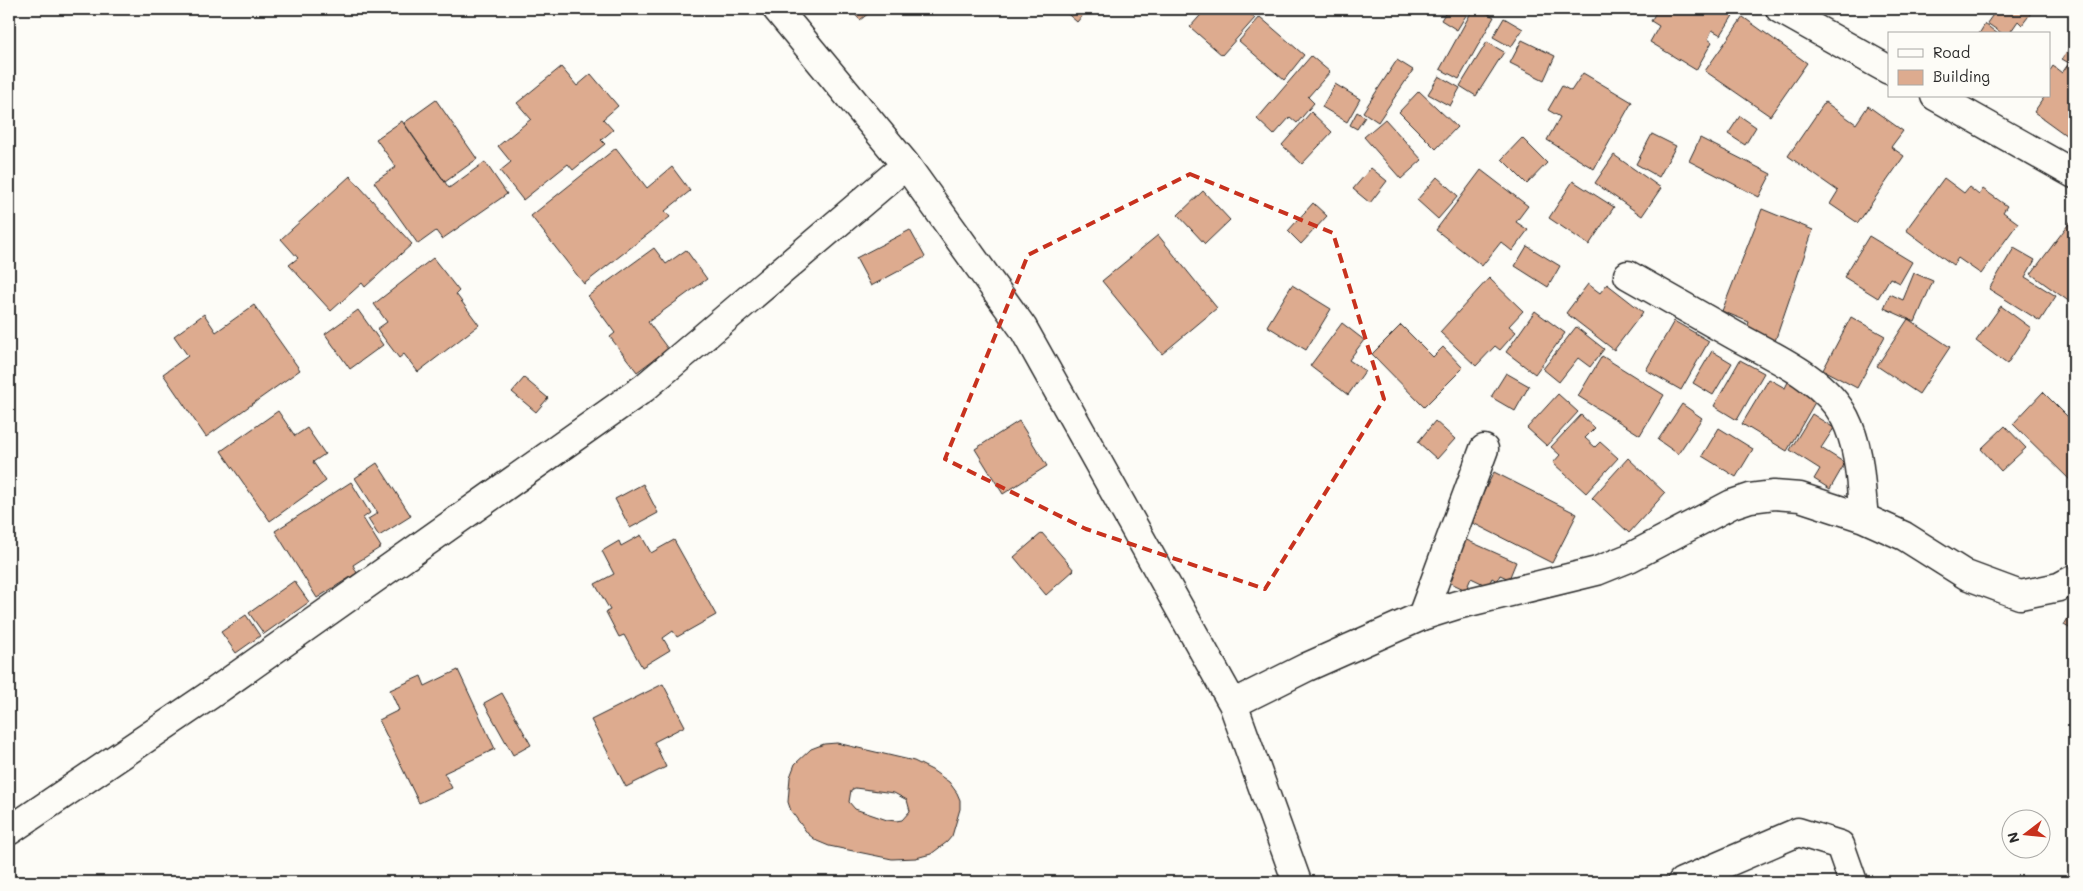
<svg xmlns="http://www.w3.org/2000/svg" width="2083" height="891" font-family="Mali,sans-serif">
<style>
.building{fill:#ddab8f;stroke:#2b2b2b;fill-rule:evenodd}
.lines{fill:none;stroke-linecap:round;stroke-linejoin:round}
.minor-casing{stroke:#2b2b2b;stroke-width:31}
.minor{stroke:#fdfcf7;stroke-width:28}
.marked{fill:none;stroke:#c8321e;stroke-width:4;stroke-dasharray:10 6;stroke-linejoin:round}
</style>
<rect width="100%" height="100%" fill="#fdfcf7"/>
<filter id="ink" filterUnits="userSpaceOnUse"><feTurbulence type="fractalNoise" baseFrequency=".02" numOctaves="2"/><feDisplacementMap in="SourceGraphic" scale="10" xChannelSelector="R" yChannelSelector="G"/><feConvolveMatrix kernelMatrix="1 2 1 2 8 2 1 2 1" color-interpolation-filters="sRGB"/></filter>
<g filter="url(#ink)">
<path class="building" d="M 850,9 L 874,9 L 860,20 Z
M 1062,9 L 1088,9 L 1077,22 Z
M 1206,9 L 1244,9 L 1255,18 L 1222,55 L 1190,27 Z
M 1448,9 L 1470,9 L 1457,30 L 1441,20 Z
M 1473,9 L 1480,9 L 1494,17 L 1459,79 L 1440,69 Z
M 1658,9 L 1737,9 L 1721,35 L 1712,30 L 1708,39 L 1712,42 L 1696,70 L 1650,42 L 1659,26 L 1651,21 Z
M 1997,9 L 2034,9 L 2022,25 L 2018,21 L 2009,34 L 2003,34 L 1987,23 Z
M 1260,17 L 1304,55 L 1284,80 L 1239,41 Z
M 1743,17 L 1807,63 L 1770,116 L 1705,71 Z
M 1504,18 L 1523,29 L 1511,47 L 1493,37 Z
M 1985,24 L 1998,34 L 1979,34 Z
M 1522,40 L 1555,56 L 1544,80 L 1510,63 Z
M 1487,42 L 1504,52 L 1476,96 L 1460,86 Z
M 2074,43 L 2074,141 L 2034,112 L 2045,96 L 2049,96 L 2049,72 L 2053,66 L 2062,73 L 2069,63 L 2062,59 Z
M 1311,56 L 1330,72 L 1308,97 L 1314,103 L 1297,123 L 1290,117 L 1274,135 L 1257,119 Z
M 1397,60 L 1413,70 L 1378,122 L 1363,112 Z
M 561,67 L 577,86 L 591,74 L 618,106 L 603,119 L 613,130 L 601,140 L 605,144 L 573,170 L 568,164 L 523,200 L 500,171 L 511,162 L 498,146 L 531,119 L 517,103 Z
M 1583,73 L 1632,102 L 1594,169 L 1547,140 L 1560,117 L 1548,110 L 1562,86 L 1571,91 Z
M 1439,76 L 1460,88 L 1450,106 L 1428,94 Z
M 1335,84 L 1360,99 L 1347,122 L 1322,107 Z
M 1419,91 L 1457,127 L 1436,149 L 1399,112 Z
M 436,100 L 477,159 L 445,182 L 404,123 Z
M 1825,102 L 1856,124 L 1868,106 L 1903,131 L 1891,147 L 1904,156 L 1858,223 L 1830,204 L 1838,191 L 1788,156 Z
M 1311,112 L 1332,132 L 1302,164 L 1282,145 Z
M 1357,112 L 1365,117 L 1357,129 L 1350,125 Z
M 1740,116 L 1756,127 L 1745,145 L 1728,134 Z
M 1385,119 L 1422,160 L 1401,179 L 1364,137 Z
M 402,121 L 449,188 L 485,162 L 507,194 L 442,239 L 436,231 L 418,244 L 374,182 L 396,167 L 376,139 Z
M 1652,134 L 1676,146 L 1659,177 L 1636,164 Z
M 1522,138 L 1547,163 L 1527,184 L 1502,159 Z
M 1700,138 L 1771,174 L 1759,197 L 1689,161 Z
M 616,148 L 647,188 L 672,167 L 690,191 L 665,211 L 670,217 L 584,284 L 531,216 Z
M 1614,155 L 1661,188 L 1642,216 L 1595,183 Z
M 1371,168 L 1387,181 L 1370,203 L 1353,189 Z
M 1481,170 L 1528,206 L 1516,222 L 1528,230 L 1512,251 L 1501,242 L 1482,266 L 1436,230 Z
M 350,176 L 412,244 L 365,287 L 362,283 L 331,311 L 289,265 L 298,258 L 281,239 Z
M 1437,177 L 1458,196 L 1438,219 L 1417,200 Z
M 1944,178 L 1964,193 L 1969,187 L 1979,195 L 1983,189 L 2007,206 L 2003,212 L 2018,223 L 1981,274 L 1958,258 L 1953,265 L 1906,230 Z
M 1573,181 L 1614,207 L 1589,245 L 1549,218 Z
M 1203,191 L 1230,220 L 1205,244 L 1178,215 Z
M 1313,203 L 1327,216 L 1301,244 L 1288,231 Z
M 1762,209 L 1813,230 L 1773,347 L 1744,338 L 1749,322 L 1722,311 Z
M 2071,221 L 2074,223 L 2074,305 L 2031,274 Z
M 910,230 L 925,257 L 871,286 L 856,258 Z
M 1158,235 L 1217,308 L 1162,354 L 1102,281 Z
M 1869,236 L 1912,262 L 1900,283 L 1890,278 L 1878,298 L 1844,277 Z
M 1527,246 L 1560,266 L 1548,287 L 1515,266 Z
M 654,248 L 666,264 L 686,250 L 707,279 L 648,322 L 668,349 L 637,372 L 610,337 L 615,333 L 588,296 Z
M 2014,248 L 2035,260 L 2025,277 L 2056,296 L 2040,321 L 1989,289 Z
M 433,258 L 459,291 L 456,294 L 479,325 L 418,372 L 404,354 L 399,358 L 377,329 L 387,322 L 374,304 Z
M 1914,273 L 1933,281 L 1915,322 L 1884,308 L 1890,294 L 1903,300 Z
M 1489,278 L 1523,311 L 1509,326 L 1516,332 L 1500,350 L 1495,346 L 1476,366 L 1440,332 Z
M 1588,284 L 1600,293 L 1607,284 L 1643,312 L 1614,350 L 1566,313 Z
M 1292,285 L 1331,309 L 1306,350 L 1267,326 Z
M 254,305 L 300,370 L 206,437 L 163,374 L 188,356 L 174,336 L 204,314 L 216,332 Z
M 2001,306 L 2031,328 L 2007,364 L 1976,341 Z
M 358,310 L 383,345 L 350,369 L 325,334 Z
M 1535,311 L 1565,333 L 1535,374 L 1506,352 Z
M 1851,317 L 1885,336 L 1857,388 L 1823,370 Z
M 1908,319 L 1950,347 L 1919,394 L 1877,366 Z
M 1674,321 L 1709,341 L 1681,390 L 1646,370 Z
M 1342,323 L 1364,340 L 1349,360 L 1365,371 L 1348,395 L 1310,366 Z
M 1401,325 L 1433,357 L 1443,347 L 1463,368 L 1424,407 L 1372,354 Z
M 1576,327 L 1604,349 L 1590,367 L 1578,358 L 1559,382 L 1543,369 Z
M 1712,351 L 1732,363 L 1713,395 L 1693,383 Z
M 1602,356 L 1664,395 L 1640,435 L 1578,396 Z
M 1740,360 L 1764,373 L 1737,420 L 1714,406 Z
M 1506,373 L 1529,386 L 1515,411 L 1491,397 Z
M 524,378 L 548,398 L 536,412 L 512,392 Z
M 1769,379 L 1785,388 L 1789,380 L 1818,397 L 1787,451 L 1742,424 Z
M 2043,392 L 2074,423 L 2074,484 L 2013,424 Z
M 1558,394 L 1578,412 L 1547,446 L 1527,428 Z
M 1682,404 L 1702,418 L 1678,454 L 1658,440 Z
M 278,411 L 295,436 L 307,428 L 325,454 L 313,462 L 326,481 L 270,521 L 221,451 Z
M 1812,414 L 1834,428 L 1821,448 L 1845,463 L 1830,489 L 1814,479 L 1820,469 L 1790,450 Z
M 1581,415 L 1595,428 L 1585,438 L 1595,447 L 1600,442 L 1618,458 L 1586,493 L 1553,463 L 1560,455 L 1551,447 Z
M 1019,421 L 1047,466 L 1003,494 L 975,449 Z
M 1435,421 L 1455,439 L 1437,459 L 1418,442 Z
M 2005,426 L 2026,448 L 2001,471 L 1981,449 Z
M 1719,428 L 1753,449 L 1736,477 L 1702,456 Z
M 1628,458 L 1665,493 L 1629,533 L 1592,498 Z
M 377,463 L 411,516 L 379,536 L 368,519 L 378,513 L 355,478 Z
M 1494,472 L 1577,514 L 1552,563 L 1469,521 Z
M 351,482 L 370,513 L 363,518 L 381,547 L 353,565 L 357,573 L 317,598 L 275,531 Z
M 643,484 L 658,513 L 630,528 L 615,499 Z
M 1042,533 L 1074,570 L 1046,595 L 1014,557 Z
M 641,535 L 651,553 L 674,540 L 716,615 L 677,637 L 673,631 L 663,638 L 670,650 L 642,667 L 624,635 L 619,637 L 606,612 L 610,610 L 595,584 L 614,574 L 602,551 L 619,541 L 621,546 Z
M 1462,538 L 1516,562 L 1509,579 L 1500,575 L 1497,581 L 1492,578 L 1488,586 L 1471,578 L 1466,590 L 1444,580 Z
M 294,581 L 309,602 L 264,634 L 249,613 Z
M 2074,608 L 2074,631 L 2064,625 Z
M 246,615 L 260,636 L 236,653 L 221,632 Z
M 458,670 L 495,749 L 444,773 L 452,788 L 419,803 L 379,720 L 399,710 L 390,690 L 421,676 L 425,686 Z
M 663,684 L 685,726 L 654,742 L 666,767 L 626,787 L 591,720 Z
M 502,693 L 531,745 L 513,755 L 484,703 Z
M 837,743 L 914,761 L 932,770 L 949,782 L 957,793 L 960,800 L 960,809 L 952,836 L 947,842 L 931,854 L 916,858 L 892,859 L 829,846 L 817,841 L 808,834 L 791,811 L 788,802 L 790,777 L 795,764 L 811,749 L 824,744 ZM 855,788 L 894,793 L 907,800 L 910,811 L 902,820 L 896,821 L 887,820 L 855,809 L 849,802 L 851,790 Z"/>
<g class="lines">
<g class="minor-casing">
<path id="minor" d="M 777,9 L 906,165 L 1023,328 L 1233,704 L 1307,667 L 1422,616 L 1457,605 L 1597,571 L 1629,558 L 1732,504 L 1750,498 L 1774,495 L 1800,497 L 1864,518 L 1904,536 L 1966,575 L 2020,595 L 2059,587 L 2074,579
M 1780,9 L 1889,70
M 1935,96 L 2074,174
M 1628,275 C 1663,295 1699,315 1734,335 C 1771,356 1825,378 1845,418 C 1861,450 1860,483 1864,518
M 1422,616 L 1484,449
M 1233,704 L 1297,882
M 9,831 L 210,695 L 644,388 L 906,165
M 1682,882 L 1798,832 L 1840,845 L 1853,882"/>
</g>
<use href="#minor" class="minor"/>
</g>
</g>
<path class="marked" d="M 1190,174 L 1333,233 L 1384,399 L 1265,589 L 1086,529 L 945,459 L 1028,255 Z"/>
<rect width="2083" height="891" fill="none" stroke="#fdfcf7" stroke-width="30"/>
<rect x="15" y="15" width="2053" height="861" fill="none" stroke="#2b2b2b" stroke-width="2" filter="url(#ink)"/>
<rect x="1888" y="32" width="162" height="65" fill="#fdfcf7" stroke="#a9a8a5"/>
<rect x="1898" y="49" width="25" height="8" fill="#fdfcf7" stroke="#a9a8a5"/>
<text x="1933" y="58" font-size="15" fill="#2b2b2b">Road</text>
<rect x="1898" y="70" width="25" height="15" fill="#ddab8f" stroke="#a9a8a5"/>
<text x="1933" y="82" font-size="15" fill="#2b2b2b">Building</text>
<g transform="translate(2026 834) rotate(254)"><circle r="24" fill="#fdfcf7" stroke="#a9a8a5"/>
<path d="M0-4L9 19L0 12L-9 19Z" fill="#c8321e"/>
<text y="-8" font-size="14" font-weight="bold" text-anchor="middle" fill="#2b2b2b">N</text>
</g>
</svg>
